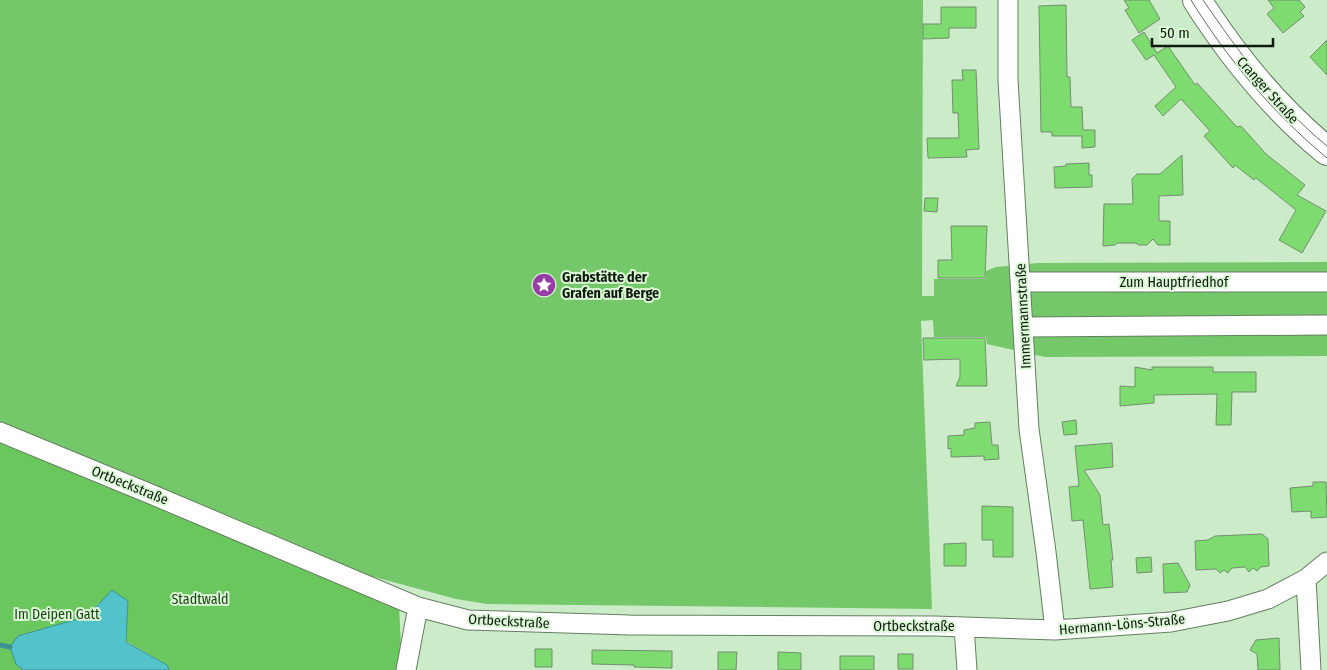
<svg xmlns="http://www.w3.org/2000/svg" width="1327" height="670" font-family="'Fira Sans Condensed',sans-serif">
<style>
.green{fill:#75c869}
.forest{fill:#6ac75d}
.water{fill:#52c3ca;stroke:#3e9092}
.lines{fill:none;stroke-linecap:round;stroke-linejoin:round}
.stream{stroke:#3e9092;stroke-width:5}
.building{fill:#7ddb6f;stroke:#738f6f}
.minor-casing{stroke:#647f60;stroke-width:21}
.secondary-casing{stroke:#647f60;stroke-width:30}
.minor{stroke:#fff;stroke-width:19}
.secondary{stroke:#fff;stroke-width:28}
.tram{stroke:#5e725c;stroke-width:1}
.labels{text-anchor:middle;stroke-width:4;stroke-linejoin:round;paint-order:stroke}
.street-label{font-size:14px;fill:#0f1a0e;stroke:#daf8d5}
.poi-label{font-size:14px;font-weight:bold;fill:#0f1a0e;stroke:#daf8d5;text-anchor:start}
.park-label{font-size:14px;fill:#193e14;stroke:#daf8d5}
</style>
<rect width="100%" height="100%" fill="#ccebc8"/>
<path class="green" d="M 0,0 L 923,0 L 922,296 L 934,296 L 934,279 L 986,279 L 986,271 L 996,267 L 1038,263 L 1327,262 L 1327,356 L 1045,357 L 987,344 L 986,337 L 934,337 L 933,320 L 921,321 L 932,609 L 487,604 L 456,599 L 363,574 L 0,428 Z"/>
<path class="forest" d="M 0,438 L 399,605 L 402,670 L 169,670 L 167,665 L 126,641 L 128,601 L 99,603 L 88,616 L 18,636 L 16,664 L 23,670 L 0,670 Z"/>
<path class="water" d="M 112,590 L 128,601 L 126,642 L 167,665 L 169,670 L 23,670 L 16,664 L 10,647 L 18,636 L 88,616 Z"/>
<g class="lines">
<path class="stream" d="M 0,645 L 10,647"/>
</g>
<path class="building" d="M 1124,0 L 1149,0 L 1160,19 L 1139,33 L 1125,10 L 1129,8 Z
M 1268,0 L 1299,0 L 1305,7 L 1300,12 L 1304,16 L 1283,33 L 1267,14 L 1274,8 Z
M 1066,5 L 1067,77 L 1070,77 L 1071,107 L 1082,107 L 1083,130 L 1095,130 L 1095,147 L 1082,148 L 1082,136 L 1052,136 L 1052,132 L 1041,132 L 1039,6 Z
M 941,7 L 976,7 L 976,28 L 949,28 L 949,38 L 923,39 L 923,24 L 941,24 Z
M 1144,32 L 1157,53 L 1168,46 L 1195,85 L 1197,83 L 1237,127 L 1241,126 L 1266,154 L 1305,185 L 1297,195 L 1326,211 L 1302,253 L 1279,240 L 1296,210 L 1256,178 L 1254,180 L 1235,165 L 1233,168 L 1204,136 L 1210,131 L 1181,99 L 1163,116 L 1155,106 L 1176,87 L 1154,55 L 1146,60 L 1132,40 Z
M 1327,40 L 1327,75 L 1310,57 Z
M 962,70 L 976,70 L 979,149 L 966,150 L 967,157 L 928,158 L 927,138 L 959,138 L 958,113 L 953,113 L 952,80 L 963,80 Z
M 1182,155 L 1183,195 L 1159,196 L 1159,221 L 1170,221 L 1170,245 L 1158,245 L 1153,239 L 1147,245 L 1138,245 L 1136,243 L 1117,243 L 1115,245 L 1103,246 L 1104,204 L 1133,204 L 1132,179 L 1137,174 L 1160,174 Z
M 1089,163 L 1089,175 L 1092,175 L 1092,187 L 1055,188 L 1054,167 L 1066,166 L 1066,164 Z
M 925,198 L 938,198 L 937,212 L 924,211 Z
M 951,226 L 987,226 L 985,278 L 938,278 L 938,260 L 952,260 Z
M 923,338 L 985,338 L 987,386 L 956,386 L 960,377 L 960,359 L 924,360 Z
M 1135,367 L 1152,370 L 1152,367 L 1213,367 L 1213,372 L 1256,372 L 1256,392 L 1232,392 L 1231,425 L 1216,425 L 1217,394 L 1154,395 L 1154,403 L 1120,406 L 1120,386 L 1135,387 Z
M 1076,420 L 1077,434 L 1064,435 L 1062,422 Z
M 990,422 L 992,445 L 998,445 L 999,459 L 984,460 L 984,456 L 951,457 L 951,448 L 948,449 L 948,436 L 964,435 L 964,430 L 975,428 L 975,423 Z
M 1112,443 L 1113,467 L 1084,470 L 1100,495 L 1103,525 L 1109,524 L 1113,560 L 1111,560 L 1113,587 L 1090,589 L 1083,520 L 1072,521 L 1069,487 L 1079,486 L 1075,446 Z
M 1313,482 L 1326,482 L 1327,517 L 1311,518 L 1311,511 L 1292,512 L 1290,488 L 1313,486 Z
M 982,506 L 1013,507 L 1013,557 L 993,557 L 993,540 L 982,540 Z
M 1262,534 L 1268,539 L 1269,566 L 1261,567 L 1257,571 L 1253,568 L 1249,572 L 1245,567 L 1232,568 L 1228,573 L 1224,570 L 1220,573 L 1216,569 L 1196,570 L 1195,541 L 1208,540 L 1215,536 Z
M 966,543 L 966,566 L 944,566 L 944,544 Z
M 1151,557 L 1152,572 L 1137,573 L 1136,558 Z
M 1178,563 L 1190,585 L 1187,592 L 1164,593 L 1163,564 Z
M 1279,638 L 1280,670 L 1258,670 L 1257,654 L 1250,650 L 1256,640 Z
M 535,649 L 552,649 L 552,667 L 535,667 Z
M 592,650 L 672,651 L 672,668 L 634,667 L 634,665 L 592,664 Z
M 718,652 L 737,652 L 736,670 L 718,670 Z
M 778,652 L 801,653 L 801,670 L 778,670 Z
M 898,654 L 913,654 L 913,669 L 898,669 Z
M 840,656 L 874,656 L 874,670 L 840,670 Z"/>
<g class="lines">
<g class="minor-casing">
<path id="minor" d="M 1008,0 L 1008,80 L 1029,429 L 1046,552 L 1055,630
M 1021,282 L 1327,282
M 1023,327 L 1327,325
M 0,432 L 153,495 L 418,607 L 468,620 L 630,625 L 934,626 L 1055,630 L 1171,622 L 1228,611 L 1268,599 L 1306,579 L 1327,562
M 1306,579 L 1311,670
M 964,627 L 967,670
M 406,670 L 418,607"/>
</g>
<g class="secondary-casing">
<path id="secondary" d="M 1197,0 C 1232,55 1276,109 1327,151"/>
</g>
<use href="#minor" class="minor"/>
<use href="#secondary" class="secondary"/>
<path class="tram" d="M 1191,0 C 1228,60 1273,113 1327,158
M 1203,0 C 1239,52 1277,105 1327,146"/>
</g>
<defs>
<g id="sight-disc" transform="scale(1.25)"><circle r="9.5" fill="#983da8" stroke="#daf8d5"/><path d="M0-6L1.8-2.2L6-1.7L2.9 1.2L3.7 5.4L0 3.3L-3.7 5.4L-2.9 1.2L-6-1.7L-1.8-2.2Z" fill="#fff"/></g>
</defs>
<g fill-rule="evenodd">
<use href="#sight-disc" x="544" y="285"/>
</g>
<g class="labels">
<g class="street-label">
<text transform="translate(1268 90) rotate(48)" y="5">Cranger Straße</text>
<text x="1174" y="287">Zum Hauptfriedhof</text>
<text transform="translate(1023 316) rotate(-93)" y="5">Immermannstraße</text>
<text transform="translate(130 485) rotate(22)" y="5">Ortbeckstraße</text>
<text transform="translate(509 621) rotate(3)" y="5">Ortbeckstraße</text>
<text transform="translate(1122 624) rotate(-5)" y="5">Hermann-Löns-Straße</text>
<text x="914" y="631">Ortbeckstraße</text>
</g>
<g class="poi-label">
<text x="562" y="282">Grabstätte der<tspan x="562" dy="16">Grafen auf Berge</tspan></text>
</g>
<g class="park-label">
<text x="200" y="604">Stadtwald</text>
<text x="57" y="619">Im Deipen Gatt</text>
</g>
</g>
<path d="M1152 38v8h121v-8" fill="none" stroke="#0f1a0e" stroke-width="2.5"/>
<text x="1160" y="38" font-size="15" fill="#0f1a0e" stroke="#daf8d5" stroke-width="4" paint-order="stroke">50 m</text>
</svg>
